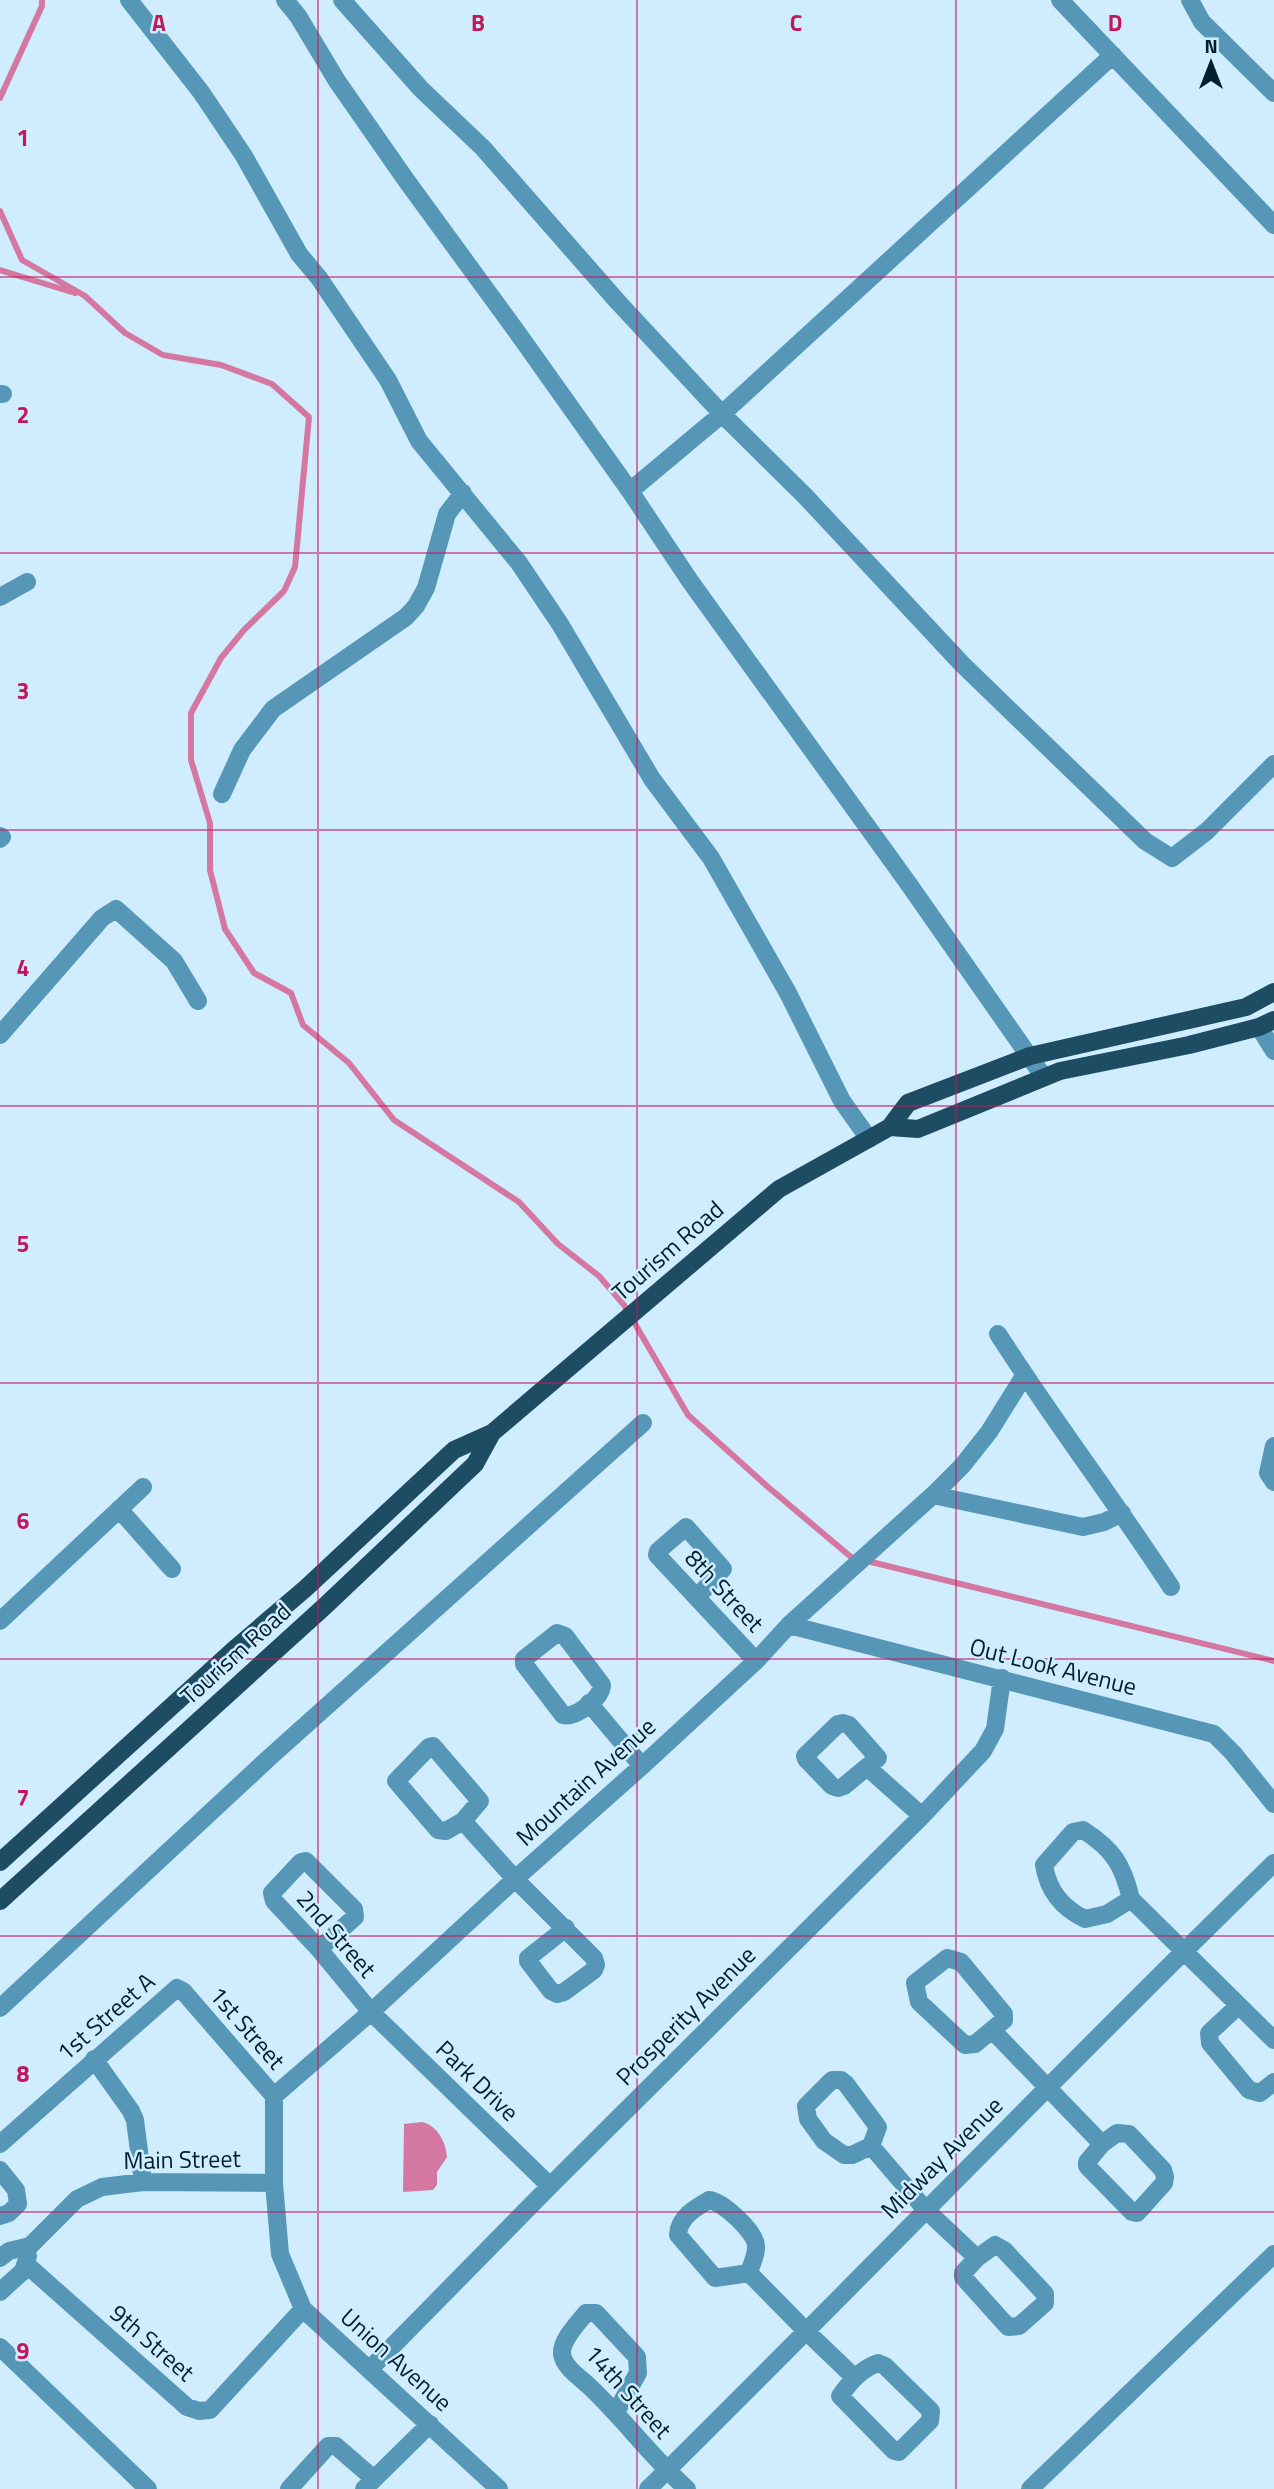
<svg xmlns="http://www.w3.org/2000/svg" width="1274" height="2489" font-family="'Titillium Web',sans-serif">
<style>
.water{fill:#d478a2}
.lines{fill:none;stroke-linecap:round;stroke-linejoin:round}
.stream{stroke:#d478a2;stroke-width:6}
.minor{stroke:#5697b8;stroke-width:18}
.major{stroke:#1e4c63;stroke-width:18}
.grid{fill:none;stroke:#c2185b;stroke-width:2;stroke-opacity:0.55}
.labels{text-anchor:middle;stroke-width:5;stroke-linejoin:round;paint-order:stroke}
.street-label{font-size:24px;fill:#001e2d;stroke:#cfedfe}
.grid-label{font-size:23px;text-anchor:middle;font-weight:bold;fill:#c2185b;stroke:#cfedfe;stroke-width:5;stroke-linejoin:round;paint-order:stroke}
</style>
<rect width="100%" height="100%" fill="#cfedfe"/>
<path class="water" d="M 422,2122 C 437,2125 446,2142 447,2157 L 437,2172 L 437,2185 L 433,2190 L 403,2192 L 404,2124 Z"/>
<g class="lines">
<path class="stream" d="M 0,98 L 42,6 L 42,0
M 0,211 L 22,260 L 85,296 L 125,333 L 163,355 L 221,365 L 272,384 L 309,417 L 295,567 L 284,591 L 244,630 L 221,658 L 191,713 L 191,760 L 210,823 L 210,870 L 225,929 L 254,973 L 291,993 L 303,1025 L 349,1063 L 394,1120 L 519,1202 L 558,1244 L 599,1276 L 624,1305 L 688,1415 L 768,1487 L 851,1557 L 1274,1661
M 0,270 L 75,293"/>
<path class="minor" d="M 129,0 L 201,92 L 244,156 L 299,254 L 319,278 L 388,380 L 419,441 L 519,563 L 560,624 L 652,779 L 711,858 L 788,993 L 842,1101 L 869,1139
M 285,0 L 298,16 L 337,81 L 406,180 L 517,332 L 630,491 L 690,581 L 908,883 L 1043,1076
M 342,0 L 421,89 L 483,148 L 618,302 L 722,414 L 805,496 L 962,664 L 1145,841 L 1172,858 L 1207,831 L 1274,764
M 1060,0 L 1274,225
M 1190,0 L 1202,22 L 1274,93
M 0,394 L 3,394
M 630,491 L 722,414 L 1113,55
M 0,597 L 27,582
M 222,794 L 242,750 L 273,709 L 406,617 L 416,606 L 426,588 L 447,514 L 463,493
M 0,836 L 2,837 L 0,839
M 1259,1027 L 1274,1051
M 0,1035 L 102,918 L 116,909 L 174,961 L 198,1001
M 998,1334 C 1053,1420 1115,1501 1171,1587
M 1274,1446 L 1268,1473 L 1274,1482
M 933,1495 L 1083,1527 L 1104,1522 L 1122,1513
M 119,1509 L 172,1569
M 697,1597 L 723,1569 L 686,1527 L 658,1551 L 657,1555 L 756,1661
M 0,1621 L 143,1487
M 789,1625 L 1214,1734 L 1233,1753 L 1274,1804
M 557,1633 L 565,1636 L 602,1685 C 601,1699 576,1718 563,1715 L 524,1664 L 524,1659 Z
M 589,1703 L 642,1766
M 843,1723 L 849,1725 L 878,1758 L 844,1786 L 838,1788 L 832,1786 L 806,1759 L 805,1756 L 838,1724 Z
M 433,1746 L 480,1801 L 463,1821 L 446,1831 L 438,1830 L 396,1781 L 429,1747 Z
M 868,1768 L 922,1816
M 463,1821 L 515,1879 L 594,1958 L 596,1965 L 594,1970 L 564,1992 L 557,1994 L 551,1991 L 528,1961 L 528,1958 L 566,1928
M 1131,1899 L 1107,1914 L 1085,1919 C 1062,1908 1048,1891 1044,1865 L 1073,1832 L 1083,1830 C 1113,1849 1123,1865 1131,1899 L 1274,2040
M 319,1949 L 355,1917 L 354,1909 L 306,1861 L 301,1862 L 272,1893 L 274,1901 L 319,1949 L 371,2012 L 550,2186
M 947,1958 L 961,1962 L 1004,2014 L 1004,2020 L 975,2044 L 965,2045 L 919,2002 L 915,1983 Z
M 1238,2006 L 1209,2033 L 1210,2043 L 1249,2090 L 1260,2093 L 1274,2082
M 0,2008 L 270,1757 L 643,1423
M 993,2031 L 1102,2144
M 94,2059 L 131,2111 L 135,2120 L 143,2182
M 832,2080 L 841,2080 L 846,2084 L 878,2127 L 871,2146 L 852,2155 L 844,2155 L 824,2141 L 808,2119 L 806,2106 Z
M 1117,2133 L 1129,2134 L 1163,2170 L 1165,2177 L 1164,2183 L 1137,2213 L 1132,2212 L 1087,2166 L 1087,2162 L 1102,2144 Z
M 0,2144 L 177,1988 L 183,1991 L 274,2096
M 871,2146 L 925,2209 L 977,2258
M 0,2170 L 16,2190 L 18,2204 L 9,2213 L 0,2216
M 709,2200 C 722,2201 756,2232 756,2246 C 757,2254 751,2265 749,2273 L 715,2278 L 678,2235 C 679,2217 695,2208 709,2200 Z
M 995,2245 L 1004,2250 L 1045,2294 L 1045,2303 L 1019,2326 L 1008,2327 L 963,2277 L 963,2273 L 977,2258 Z
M 30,2246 L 77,2199 L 102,2187 L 143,2182 L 274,2183
M 0,2258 L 9,2251 L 30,2246
M 27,2265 L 187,2407 L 199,2411 L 210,2410 L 303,2309
M 749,2273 L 807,2332 L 855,2378
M 0,2292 L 23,2271 L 28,2256
M 0,2347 L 148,2489
M 878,2363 L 885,2366 L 931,2411 L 930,2421 L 899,2452 L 894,2451 L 840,2396 C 849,2383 863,2368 878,2363 Z
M 370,2369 L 550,2186 L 922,1816 L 983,1751 L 995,1729 L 1002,1678
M 616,2412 L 638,2373 L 637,2357 L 596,2313 L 586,2313 C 578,2323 561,2340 562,2354 C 564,2368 581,2378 590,2387 C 624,2419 652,2458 687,2489
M 289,2489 L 328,2446 L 336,2446 L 374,2479
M 364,2489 L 430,2424
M 499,2489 L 303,2309 L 280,2254 L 274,2183 L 274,2096 L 371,2012 L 515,1879 L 642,1766 L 756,1661 L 789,1625 L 933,1495 L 962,1466 L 989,1432 L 1024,1376
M 648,2489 C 858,2282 1062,2069 1274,1863
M 1030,2489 L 1274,2254"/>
<path class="major" d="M 890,1127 L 918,1129 L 1060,1071 L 1189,1045 L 1259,1027 L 1274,1020
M 0,1862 L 237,1647 L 306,1588 L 454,1450 L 492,1433 L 779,1189 L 890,1127 L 908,1103 L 1030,1056 L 1246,1007 L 1274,992
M 0,1901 L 325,1606 L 475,1464 L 492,1433"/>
</g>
<path class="grid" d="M 318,0 L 318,2489M 637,0 L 637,2489M 956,0 L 956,2489M 0,277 L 1274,277M 0,553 L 1274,553M 0,830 L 1274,830M 0,1106 L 1274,1106M 0,1383 L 1274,1383M 0,1659 L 1274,1659M 0,1936 L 1274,1936M 0,2212 L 1274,2212"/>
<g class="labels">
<g class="street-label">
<text transform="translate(668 1251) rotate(-41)" y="8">Tourism Road</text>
<text transform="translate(724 1591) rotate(47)" y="8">8th Street</text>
<text transform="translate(236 1654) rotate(-42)" y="8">Tourism Road</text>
<text transform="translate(1053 1667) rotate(14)" y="8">Out Look Avenue</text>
<text transform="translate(586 1782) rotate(-42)" y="8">Mountain Avenue</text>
<text transform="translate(336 1934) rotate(49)" y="8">2nd Street</text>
<text transform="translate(686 2016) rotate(-45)" y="8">Prosperity Avenue</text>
<text transform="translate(106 2017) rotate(-41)" y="8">1st Street A</text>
<text transform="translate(247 2028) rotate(49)" y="8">1st Street</text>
<text transform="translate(477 2081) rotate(44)" y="8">Park Drive</text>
<text transform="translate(942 2158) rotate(-45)" y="8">Midway Avenue</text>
<text transform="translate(182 2160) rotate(-1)" y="8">Main Street</text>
<text transform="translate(152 2343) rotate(41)" y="8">9th Street</text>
<text transform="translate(396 2360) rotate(42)" y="8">Union Avenue</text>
<text transform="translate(628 2392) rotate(48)" y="8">14th Street</text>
</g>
</g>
<g class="grid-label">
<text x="159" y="31">A</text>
<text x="478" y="31">B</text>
<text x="796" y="31">C</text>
<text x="1115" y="31">D</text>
<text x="23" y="146">1</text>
<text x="23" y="423">2</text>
<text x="23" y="699">3</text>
<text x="23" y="976">4</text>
<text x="23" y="1252">5</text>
<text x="23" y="1529">6</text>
<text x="23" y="1806">7</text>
<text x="23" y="2082">8</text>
<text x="23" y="2359">9</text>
</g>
<g transform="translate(1211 63)" stroke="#cfedfe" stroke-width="5" paint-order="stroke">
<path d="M0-5L12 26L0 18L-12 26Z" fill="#001e2d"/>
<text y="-10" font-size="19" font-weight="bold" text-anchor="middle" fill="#001e2d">N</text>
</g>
</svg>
